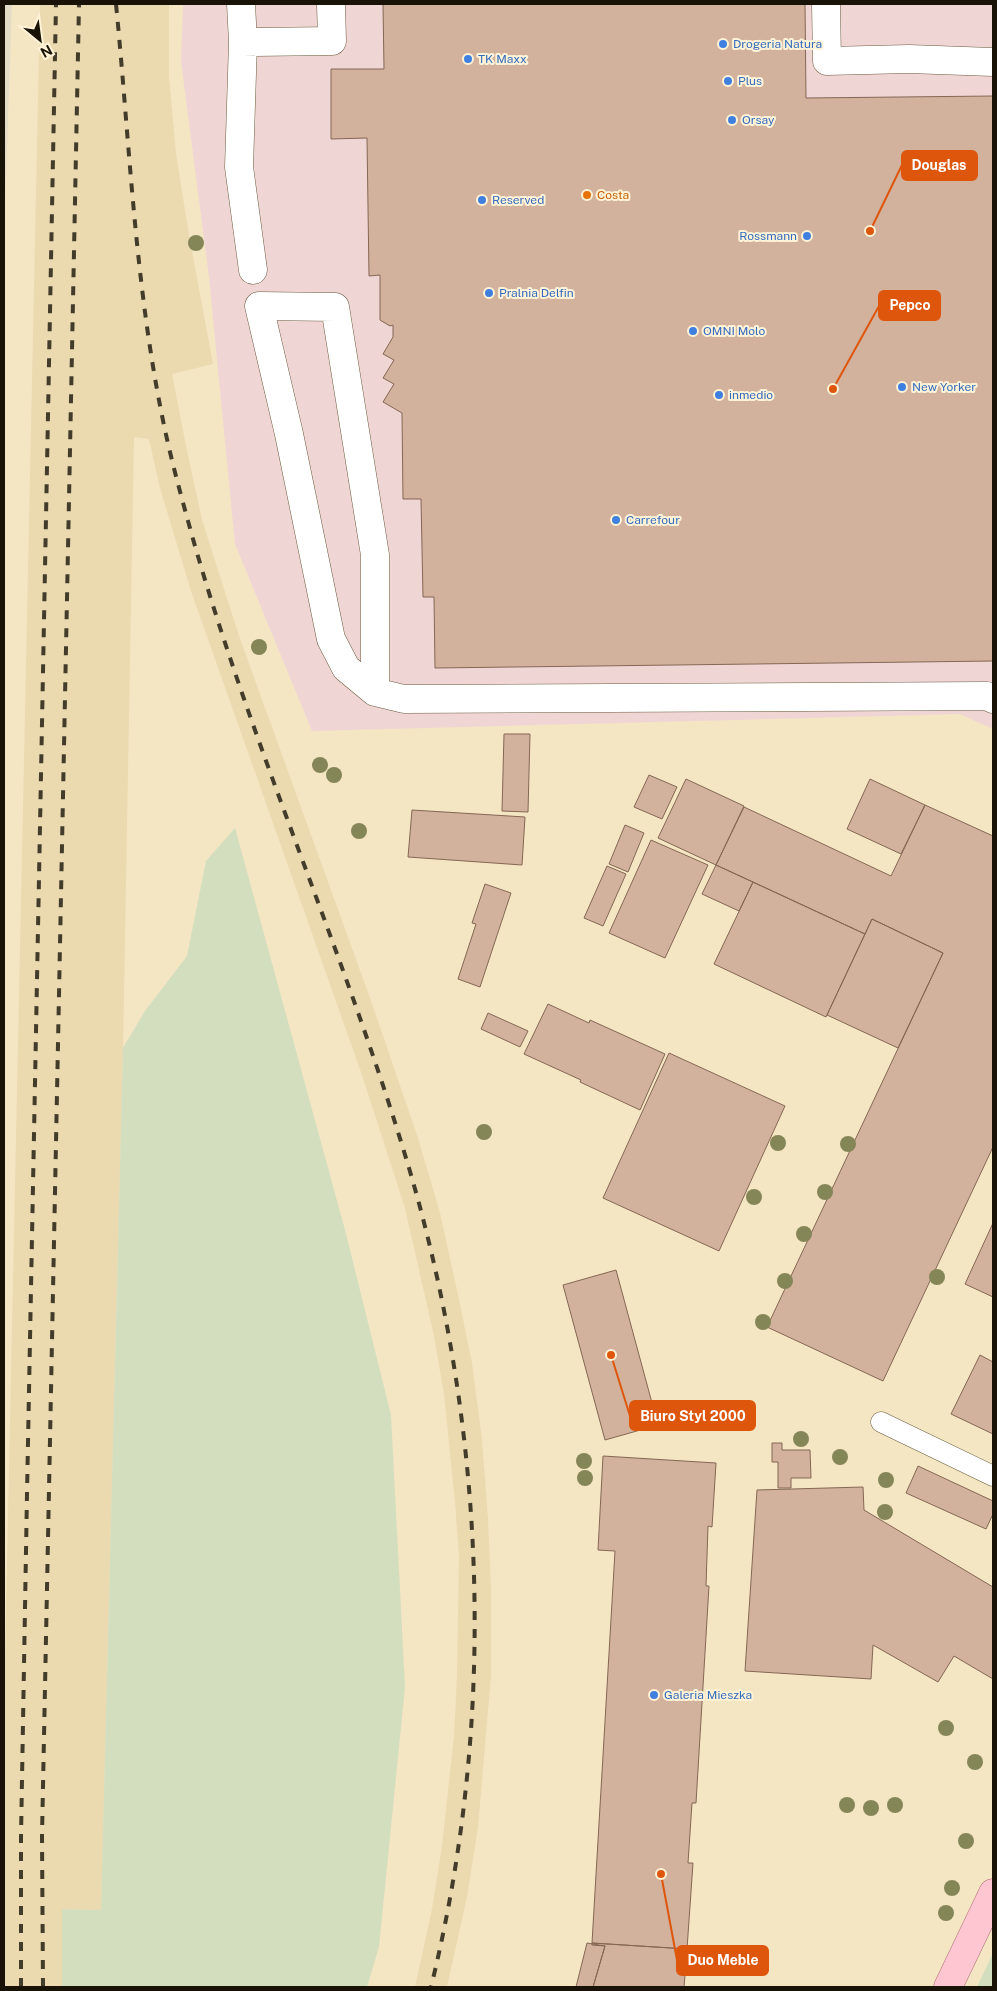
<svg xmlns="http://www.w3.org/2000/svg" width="997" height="1991" font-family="'Public Sans',sans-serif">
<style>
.commercial{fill:#f0d5d5}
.industrial{fill:#e5dcc7}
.built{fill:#ebd9b0}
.green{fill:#d3debf}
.building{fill:#d3b29d;stroke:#846754}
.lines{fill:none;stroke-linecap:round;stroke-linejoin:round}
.service-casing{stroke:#6a5c3e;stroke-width:21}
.minor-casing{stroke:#6a5c3e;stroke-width:29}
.primary-casing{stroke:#ad6f75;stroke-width:29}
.service{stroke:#fff;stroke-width:20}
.minor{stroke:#fff;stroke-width:28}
.primary{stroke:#fec6d0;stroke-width:28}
.rail{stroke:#433c2b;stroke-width:4;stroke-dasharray:9 9;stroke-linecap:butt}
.tree{fill:#858658}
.shop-dot{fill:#3f7fe0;stroke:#fff3d7;stroke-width:2}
.food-dot{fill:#e8710a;stroke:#fff3d7;stroke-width:2}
.labels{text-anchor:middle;stroke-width:4;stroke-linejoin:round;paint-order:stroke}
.shop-label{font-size:12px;fill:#366cbe;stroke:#fff3d7;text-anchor:start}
.food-label{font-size:12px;fill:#c56008;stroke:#fff3d7;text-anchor:start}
.leader{fill:none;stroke:#de560c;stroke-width:2}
.callout-dot{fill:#de560c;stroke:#fff3d7;stroke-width:2}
.callout{fill:#de560c;stroke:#de560c;stroke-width:2}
.callout-label{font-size:14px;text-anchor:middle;font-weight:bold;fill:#fff}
</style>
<rect width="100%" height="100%" fill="#f4e5c3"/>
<path class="commercial" d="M 183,4 L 993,4 L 993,729 L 960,714 L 312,731 L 235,544 L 209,277 L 181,61 Z"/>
<path class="industrial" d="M 4,4 L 12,4 L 4,231 Z"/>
<path class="built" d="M 40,4 L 169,4 L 169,77 L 176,154 L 189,235 L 213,364 L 172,374 L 186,446 L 202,520 L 239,636 L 370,998 L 418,1138 L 440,1213 L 457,1290 L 472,1363 L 482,1440 L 488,1519 L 491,1588 L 491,1676 L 478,1827 L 467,1897 L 447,1987 L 415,1987 L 432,1909 L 442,1846 L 454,1736 L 457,1677 L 459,1556 L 455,1502 L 444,1394 L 434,1336 L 405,1208 L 362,1075 L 191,591 L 160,488 L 149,439 L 134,437 L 123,1048 L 101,1910 L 62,1909 L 62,1987 L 4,1987 L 4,1706 Z"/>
<path class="green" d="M 235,828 L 345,1230 L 391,1415 L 405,1687 L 379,1947 L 367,1987 L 62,1987 L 62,1909 L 101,1910 L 123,1048 L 145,1011 L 187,956 L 206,861 Z
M 993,1953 L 993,1987 L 977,1987 Z"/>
<path class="building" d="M 383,4 L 805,4 L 806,98 L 993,96 L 993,661 L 435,668 L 434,597 L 423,597 L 421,499 L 403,499 L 402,413 L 383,402 L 394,384 L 383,378 L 394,360 L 383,354 L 393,337 L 393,325 L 390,326 L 380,320 L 380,275 L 369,276 L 367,138 L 331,139 L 331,69 L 384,69 Z
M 504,734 L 530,734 L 528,812 L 502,811 Z
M 649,775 L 677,787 L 662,819 L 634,807 Z
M 686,779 L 744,806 L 716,865 L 658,838 Z
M 870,779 L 925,805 L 901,854 L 847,829 Z
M 925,805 L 993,836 L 993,1147 L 883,1381 L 767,1327 L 943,953 L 872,919 L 865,934 L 716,865 L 744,807 L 891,876 Z
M 412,810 L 525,817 L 522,865 L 408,857 Z
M 625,825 L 644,833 L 628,872 L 609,864 Z
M 651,840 L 708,865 L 665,958 L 609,933 Z
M 716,865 L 753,882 L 739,911 L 702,894 Z
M 607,866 L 626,874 L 603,926 L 584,918 Z
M 753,882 L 865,934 L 826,1017 L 714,964 Z
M 485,884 L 511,893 L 480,987 L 458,979 L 476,924 L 472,923 Z
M 872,919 L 943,953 L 898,1048 L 827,1015 Z
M 548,1004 L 589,1023 L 590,1020 L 665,1054 L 640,1110 L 580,1082 L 581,1080 L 524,1054 Z
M 488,1013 L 528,1031 L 520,1047 L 481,1029 Z
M 669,1053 L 785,1106 L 719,1251 L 603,1198 Z
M 993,1223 L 993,1297 L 965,1284 Z
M 616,1270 L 658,1425 L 605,1440 L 563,1285 Z
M 980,1355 L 993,1362 L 993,1434 L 951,1414 Z
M 772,1443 L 782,1443 L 782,1450 L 810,1450 L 811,1478 L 791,1478 L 791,1488 L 778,1488 L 778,1462 L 772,1462 Z
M 603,1456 L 716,1463 L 712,1527 L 708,1526 L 706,1586 L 709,1586 L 696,1803 L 692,1803 L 688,1863 L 693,1863 L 687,1949 L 592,1943 L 615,1551 L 598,1550 Z
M 918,1466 L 993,1501 L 993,1514 L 986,1529 L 906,1493 Z
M 863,1487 L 864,1510 L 993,1587 L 993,1679 L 954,1656 L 938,1682 L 873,1645 L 871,1679 L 745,1671 L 757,1490 Z
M 587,1943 L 605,1946 L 593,1987 L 576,1987 Z
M 592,1943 L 687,1949 L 688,1951 L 682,1951 L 681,1975 L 685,1975 L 684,1987 L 593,1987 L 605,1946 L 592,1945 Z"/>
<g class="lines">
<g class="service-casing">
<path id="service" d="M 881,1422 L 993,1476"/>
</g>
<g class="minor-casing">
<path id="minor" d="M 241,4 L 243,42 L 239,167 L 253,270
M 826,4 L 827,61 L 909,59 L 993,62
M 243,42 L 332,41 L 331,4
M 375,692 L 375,555 L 335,307 L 259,306 L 289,434 L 331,639 L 346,668 L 375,692 L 404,699 L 987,696 L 993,699"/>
</g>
<g class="primary-casing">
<path id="primary" d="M 948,1987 L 993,1893"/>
</g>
<use href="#service" class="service"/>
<use href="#minor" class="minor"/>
<use href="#primary" class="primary"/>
<path class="rail" d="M 116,4 C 130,146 135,290 165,430 C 173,467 183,503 193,539 C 254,753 346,956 409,1168 C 487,1433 497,1719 431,1987
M 21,1987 L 21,1837 L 27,1494 L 56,4
M 43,1987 L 42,1836 L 79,4"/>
</g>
<g class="tree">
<circle cx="196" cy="243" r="8"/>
<circle cx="259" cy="647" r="8"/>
<circle cx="320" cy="765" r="8"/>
<circle cx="334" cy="775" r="8"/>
<circle cx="359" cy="831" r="8"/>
<circle cx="484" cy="1132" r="8"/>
<circle cx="778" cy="1143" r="8"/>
<circle cx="848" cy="1144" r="8"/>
<circle cx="825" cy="1192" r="8"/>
<circle cx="754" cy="1197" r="8"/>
<circle cx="804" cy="1234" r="8"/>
<circle cx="937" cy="1277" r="8"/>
<circle cx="785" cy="1281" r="8"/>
<circle cx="763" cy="1322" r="8"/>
<circle cx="801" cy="1439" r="8"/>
<circle cx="840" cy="1457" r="8"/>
<circle cx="584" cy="1461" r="8"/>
<circle cx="585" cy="1478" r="8"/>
<circle cx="886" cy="1480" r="8"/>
<circle cx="885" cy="1512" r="8"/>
<circle cx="946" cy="1728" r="8"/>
<circle cx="975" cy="1762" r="8"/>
<circle cx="847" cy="1805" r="8"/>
<circle cx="895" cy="1805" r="8"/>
<circle cx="871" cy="1808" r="8"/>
<circle cx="966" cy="1841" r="8"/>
<circle cx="952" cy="1888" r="8"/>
<circle cx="946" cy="1913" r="8"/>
</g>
<g class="shop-dot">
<circle cx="723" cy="44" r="5"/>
<circle cx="468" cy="59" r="5"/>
<circle cx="728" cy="81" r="5"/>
<circle cx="732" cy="120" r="5"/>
<circle cx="482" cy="200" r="5"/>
<circle cx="807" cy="236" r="5"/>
<circle cx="489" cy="293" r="5"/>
<circle cx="693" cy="331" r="5"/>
<circle cx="902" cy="387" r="5"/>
<circle cx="719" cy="395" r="5"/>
<circle cx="616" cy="520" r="5"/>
<circle cx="654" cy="1695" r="5"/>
</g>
<circle class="food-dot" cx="587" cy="195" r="5"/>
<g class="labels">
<g class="shop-label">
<text x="733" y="48">Drogeria Natura</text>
<text x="478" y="63">TK Maxx</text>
<text x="738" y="85">Plus</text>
<text x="742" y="124">Orsay</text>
<text x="492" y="204">Reserved</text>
<text x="797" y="240" text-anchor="end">Rossmann</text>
<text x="499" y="297">Pralnia Delfin</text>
<text x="703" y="335">OMNI Molo</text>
<text x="912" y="391">New Yorker</text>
<text x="729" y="399">inmedio</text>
<text x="626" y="524">Carrefour</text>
<text x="664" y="1699">Galeria Mieszka</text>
</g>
<g class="food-label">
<text x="597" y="199">Costa</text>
</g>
</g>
<path class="leader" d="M870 231L902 165M833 389L879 306M611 1355L630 1416M661 1874L677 1960"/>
<g class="callout-dot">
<circle cx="870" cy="231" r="5"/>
<circle cx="833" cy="389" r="5"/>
<circle cx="611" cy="1355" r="5"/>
<circle cx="661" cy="1874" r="5"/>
</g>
<g class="callout">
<rect x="902" y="151" width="75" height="29" rx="5"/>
<rect x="879" y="291" width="61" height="29" rx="5"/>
<rect x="630" y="1401" width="125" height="29" rx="5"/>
<rect x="677" y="1946" width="91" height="29" rx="5"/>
</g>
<g class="callout-label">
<text x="939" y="170">Douglas</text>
<text x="910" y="310">Pepco</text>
<text x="693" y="1421">Biuro Styl 2000</text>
<text x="723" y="1965">Duo Meble</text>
</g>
<rect width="997" height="1991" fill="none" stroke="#191307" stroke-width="10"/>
<g transform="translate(40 40) rotate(151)" stroke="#fff3d7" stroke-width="4" paint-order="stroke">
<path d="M0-4L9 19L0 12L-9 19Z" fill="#191307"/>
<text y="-8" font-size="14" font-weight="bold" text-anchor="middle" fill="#191307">N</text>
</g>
</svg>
